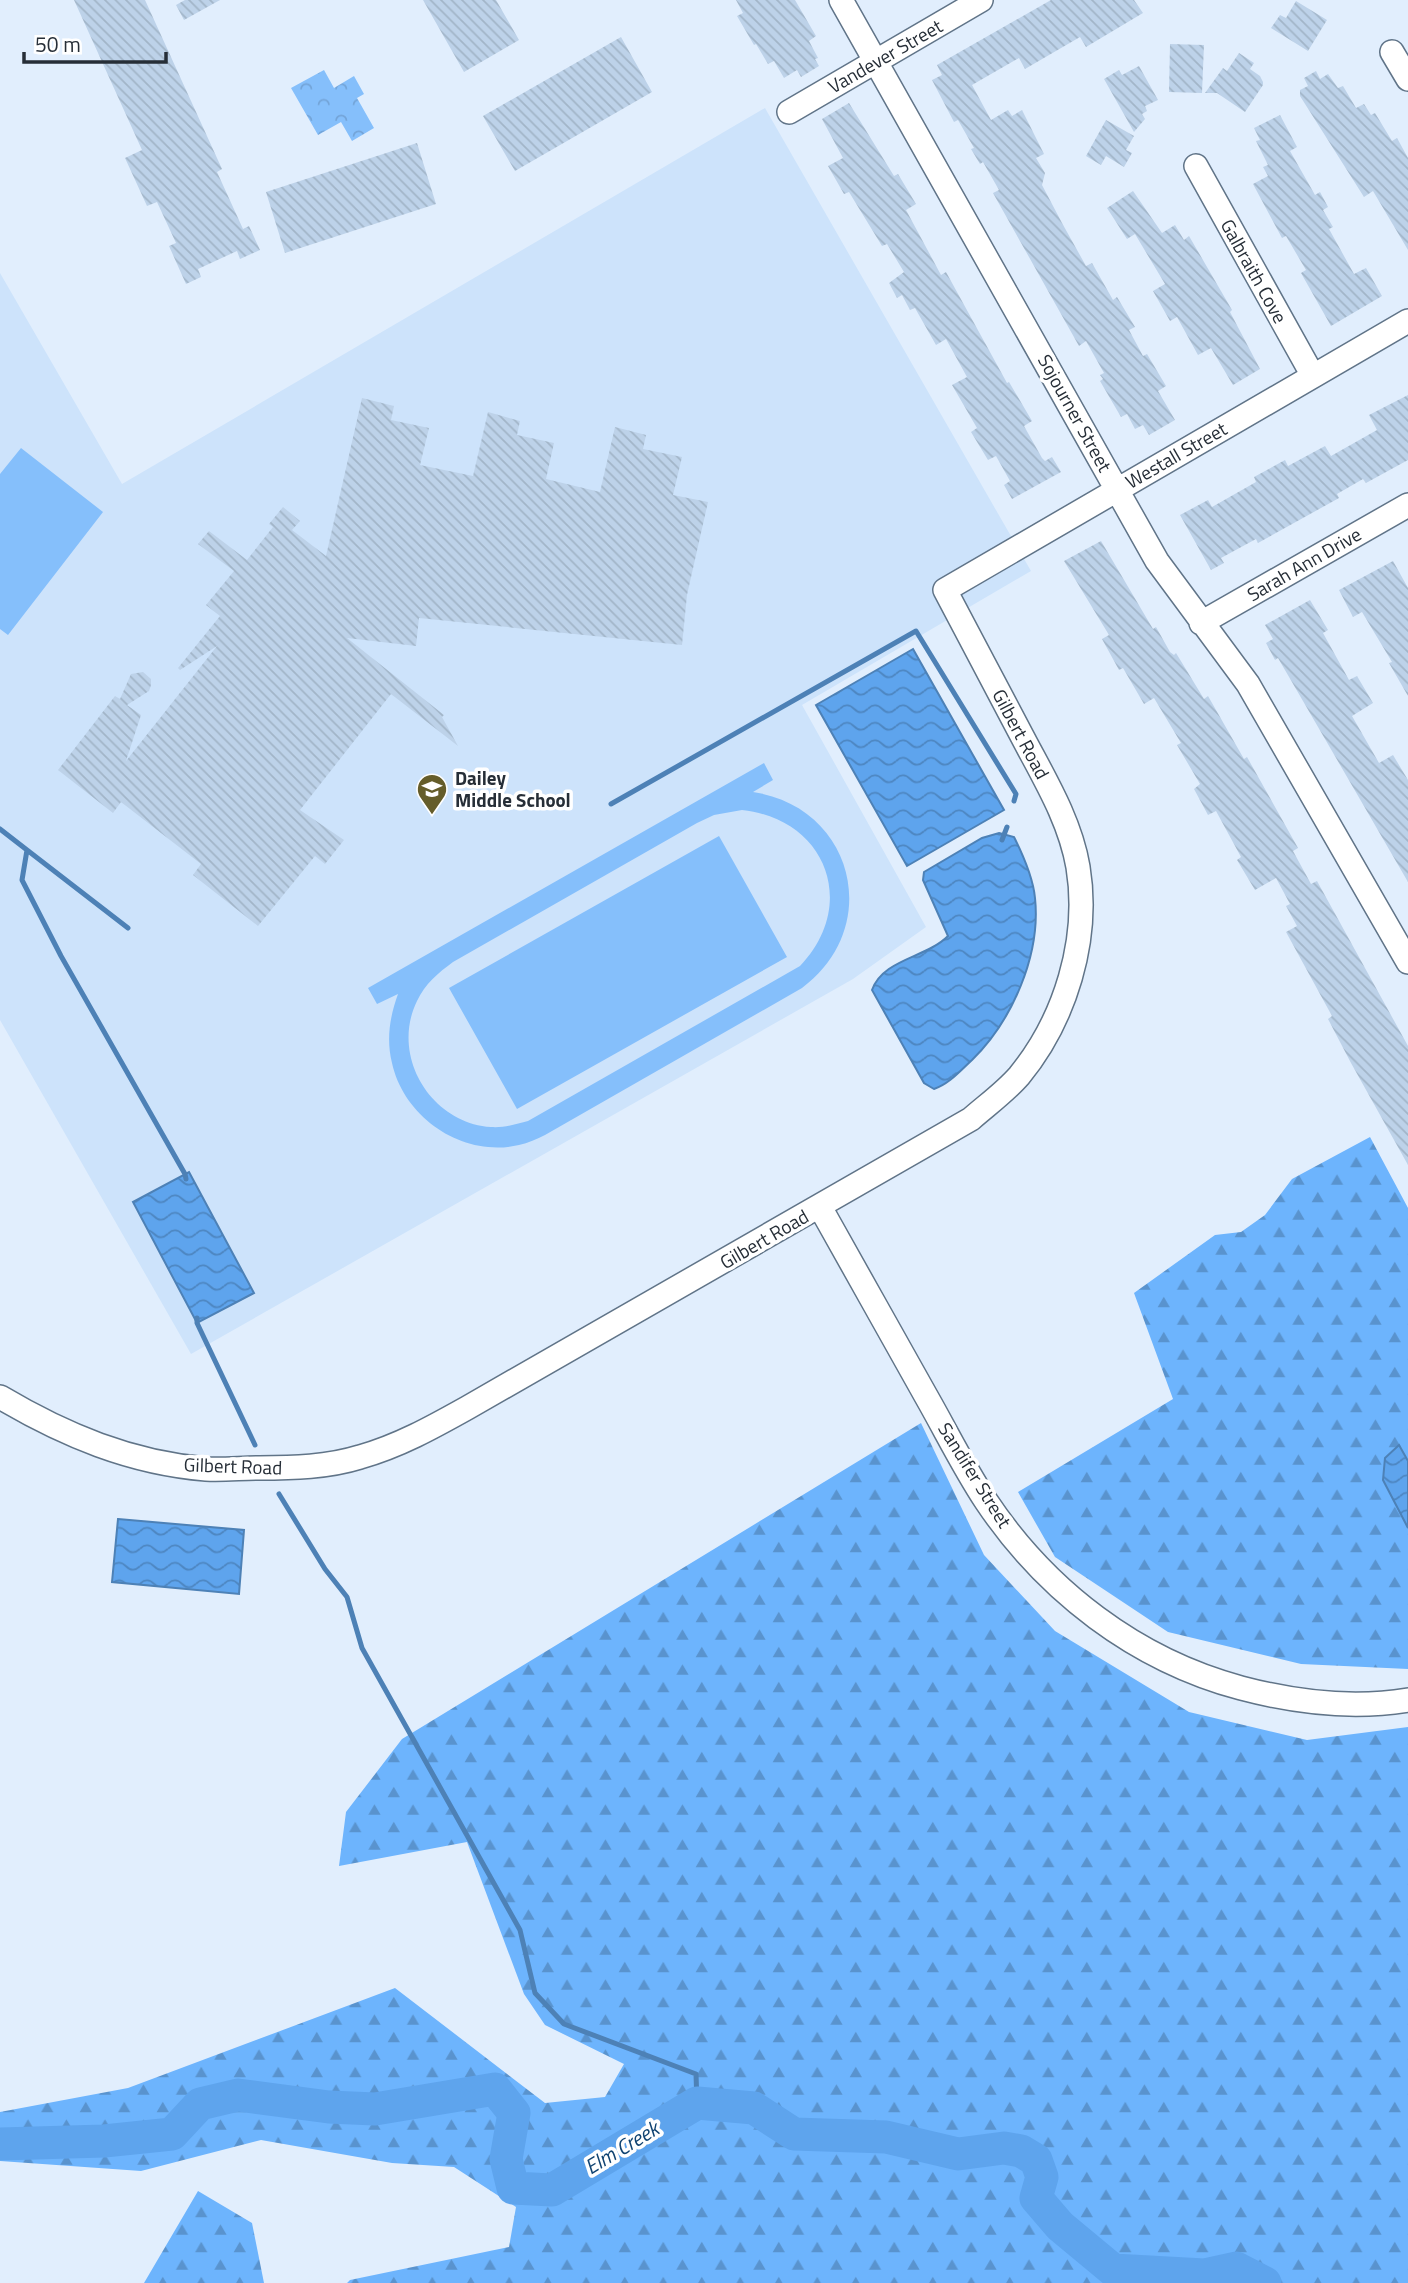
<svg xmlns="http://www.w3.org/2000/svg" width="1408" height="2283" font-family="'Titillium Web',sans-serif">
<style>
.built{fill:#cde3fb}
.forest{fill:url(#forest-firs)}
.park{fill:url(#park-crowns)}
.pitch{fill:#85bffb;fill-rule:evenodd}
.water{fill:url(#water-waves);stroke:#4d81b6;stroke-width:2}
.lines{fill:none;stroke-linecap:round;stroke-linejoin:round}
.stream{stroke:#4d81b6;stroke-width:5}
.river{stroke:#5ea4ed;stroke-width:33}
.building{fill:url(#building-back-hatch)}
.minor-casing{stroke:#607488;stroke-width:26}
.minor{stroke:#fff;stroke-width:23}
.labels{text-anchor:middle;stroke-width:7;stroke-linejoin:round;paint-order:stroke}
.street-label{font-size:19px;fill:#262e37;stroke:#fff}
.poi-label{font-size:19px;font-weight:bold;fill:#262e37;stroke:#fff;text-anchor:start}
.water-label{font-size:21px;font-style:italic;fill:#104371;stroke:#fff}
</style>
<defs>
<pattern id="forest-firs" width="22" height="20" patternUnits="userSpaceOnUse" patternTransform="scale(1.75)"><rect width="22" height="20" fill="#6db4fd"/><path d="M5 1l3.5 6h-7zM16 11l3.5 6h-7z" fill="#5993ce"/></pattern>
<pattern id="park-crowns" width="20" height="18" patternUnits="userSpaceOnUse" patternTransform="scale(1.75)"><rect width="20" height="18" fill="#85bffb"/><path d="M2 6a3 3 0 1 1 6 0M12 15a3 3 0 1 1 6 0" fill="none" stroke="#73a4d8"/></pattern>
<pattern id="water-waves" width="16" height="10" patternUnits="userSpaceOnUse" patternTransform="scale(1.75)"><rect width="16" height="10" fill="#5ea4ed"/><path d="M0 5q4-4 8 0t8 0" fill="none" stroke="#4d86c1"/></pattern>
<pattern id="building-back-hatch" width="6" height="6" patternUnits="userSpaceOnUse" patternTransform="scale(1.75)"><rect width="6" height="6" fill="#bdd2e9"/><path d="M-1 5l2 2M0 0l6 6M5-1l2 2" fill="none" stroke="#a2b5c8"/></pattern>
</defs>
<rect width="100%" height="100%" fill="#e1eefd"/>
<path class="built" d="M 765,108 L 1031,571 L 802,705 L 926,927 L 853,979 L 191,1354 L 0,1020 L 0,273 L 122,484 Z"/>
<path class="forest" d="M 1370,1137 L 1408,1208 L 1408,1669 L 1301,1664 L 1168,1632 L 1055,1557 L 1018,1492 L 1173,1399 L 1134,1293 L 1215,1235 L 1241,1232 L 1265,1215 L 1292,1179 Z
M 921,1423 L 984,1555 L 1055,1631 L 1189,1712 L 1307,1740 L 1408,1727 L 1408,2283 L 347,2283 L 350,2280 L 509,2247 L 516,2207 L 454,2167 L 392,2163 L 261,2140 L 141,2171 L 0,2161 L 0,2112 L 128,2088 L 395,1988 L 545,2103 L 605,2097 L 624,2064 L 545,2025 L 524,1994 L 467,1842 L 339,1866 L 346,1812 L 402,1739 Z
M 198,2191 L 252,2223 L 264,2283 L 144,2283 Z"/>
<path class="park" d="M 324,70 L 334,88 L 354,76 L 364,94 L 357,98 L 374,128 L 352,141 L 341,122 L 318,135 L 291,88 Z"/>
<path class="pitch" d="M 21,448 L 103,512 L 8,635 L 0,629 L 0,474 Z
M 764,763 L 773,780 L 753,792 C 854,807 884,927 802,988 L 545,1135 C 537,1139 528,1143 519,1145 C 463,1158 404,1118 392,1063 C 386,1039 390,1016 398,994 L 377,1004 L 368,988 ZM 742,810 C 826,819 859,904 800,966 L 528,1121 C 517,1124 504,1128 491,1127 C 431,1123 390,1056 417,1001 C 425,984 438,973 453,962 L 697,823 L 714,815 Z
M 719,836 L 787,957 L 517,1109 L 449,988 Z"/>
<path class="water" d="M 913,649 L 1004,810 L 907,866 L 816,705 Z
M 999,833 L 1014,837 C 1023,855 1033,877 1035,898 C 1041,955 1012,1021 972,1060 C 960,1071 949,1084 934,1089 L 924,1083 L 872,990 C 883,959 926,958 948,936 L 923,880 L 924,872 L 982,838 Z
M 189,1172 L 254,1293 L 197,1323 L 133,1202 Z
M 1399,1445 L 1408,1461 L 1408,1528 L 1383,1480 L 1385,1458 Z
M 118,1519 L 244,1530 L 239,1594 L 112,1582 Z"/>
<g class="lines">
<path class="stream" d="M 611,804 L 916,631 L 1016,794 L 1014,801
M 0,829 L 27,850 L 22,880 L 61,956 L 185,1174 L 186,1179
M 1002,840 L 1007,827
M 27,850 L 128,928
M 197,1318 L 197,1323 L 255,1445
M 279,1494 L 325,1569 L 347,1597 L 362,1648 L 520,1930 L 535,1993 L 564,2024 L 696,2074 L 697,2103"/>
<path class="river" d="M 0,2144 L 104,2141 L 172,2134 L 200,2104 L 238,2095 L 329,2107 L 375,2109 L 495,2089 L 514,2113 L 506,2159 L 513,2188 L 552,2190 L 697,2103 L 754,2108 L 794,2134 L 886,2137 L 958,2154 L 1004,2148 L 1021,2151 L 1036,2160 L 1042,2177 L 1036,2198 L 1060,2226 L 1113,2270 L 1204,2275 L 1236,2268 L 1265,2283"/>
</g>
<path class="building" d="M 74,0 L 145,0 L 222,169 L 217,172 L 243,229 L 249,226 L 260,250 L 240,259 L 237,251 L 198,269 L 201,277 L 186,284 L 169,246 L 176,243 L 157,202 L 147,206 L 125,158 L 142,150 Z
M 185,0 L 220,0 L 184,20 L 176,5 Z
M 423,0 L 496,0 L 519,40 L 464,72 Z
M 736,0 L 795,0 L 816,36 L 809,41 L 818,58 L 815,59 L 819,66 L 801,77 L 797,70 L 784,78 L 774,61 L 768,64 L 756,44 L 754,45 L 737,16 L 743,13 Z
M 1051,0 L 1134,0 L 1143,13 L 1086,47 L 1080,37 L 1025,69 L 1019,58 L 972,85 L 991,120 L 1008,110 L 1012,116 L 1022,110 L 1044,154 L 1036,158 L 1045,173 L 1042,185 L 1062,223 L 1086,266 L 1092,263 L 1113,300 L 1117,297 L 1135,327 L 1129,330 L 1143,356 L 1147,354 L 1166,386 L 1158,391 L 1175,420 L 1149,435 L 1143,425 L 1135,429 L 1127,414 L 1121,417 L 1100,381 L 1103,379 L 1100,375 L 1104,373 L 1086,341 L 1079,346 L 993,193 L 999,190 L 983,162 L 980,164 L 971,149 L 974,148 L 958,120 L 954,122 L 932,80 L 942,75 L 937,65 Z
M 1296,1 L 1327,20 L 1308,51 L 1271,28 L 1280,15 L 1286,18 Z
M 621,37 L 652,92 L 515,171 L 483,116 Z
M 1170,44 L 1204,45 L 1202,93 L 1169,92 Z
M 1239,53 L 1254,63 L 1250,69 L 1260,76 L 1263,82 L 1263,85 L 1245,112 L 1217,93 L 1205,93 L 1223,68 L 1227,71 Z
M 1139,66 L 1158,100 L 1145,106 L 1147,111 L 1142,114 L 1145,119 L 1134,132 L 1104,79 L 1119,70 L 1122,75 Z
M 1316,71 L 1320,79 L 1328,74 L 1338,88 L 1343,86 L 1356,108 L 1364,104 L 1371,115 L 1375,113 L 1392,141 L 1397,138 L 1408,158 L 1408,250 L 1373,191 L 1364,197 L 1300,96 L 1300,90 L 1308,86 L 1304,78 Z
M 849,103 L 894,176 L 898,174 L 916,204 L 906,210 L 941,275 L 946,272 L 1007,383 L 1009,382 L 1032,421 L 1024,426 L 1042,458 L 1045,461 L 1052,457 L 1061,472 L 1012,499 L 1004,485 L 1010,481 L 996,456 L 988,460 L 971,432 L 977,428 L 952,385 L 967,377 L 946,339 L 936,345 L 915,308 L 910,310 L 902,295 L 897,298 L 889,283 L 904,272 L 887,244 L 882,246 L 849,192 L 844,194 L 828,166 L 843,158 L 822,119 Z
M 1280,115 L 1297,147 L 1290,151 L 1315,195 L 1320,192 L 1328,207 L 1323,210 L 1333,227 L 1329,229 L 1354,274 L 1366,268 L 1382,296 L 1331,326 L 1301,273 L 1306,270 L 1286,236 L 1282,238 L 1253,184 L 1268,176 L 1263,167 L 1268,165 L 1256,141 L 1260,140 L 1254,128 Z
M 1106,120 L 1134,136 L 1126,150 L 1132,153 L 1124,167 L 1106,156 L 1101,165 L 1086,156 Z
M 417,143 L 436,204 L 285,253 L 266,192 Z
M 1133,191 L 1162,233 L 1175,225 L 1184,240 L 1189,236 L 1232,310 L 1230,312 L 1260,369 L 1233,385 L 1211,348 L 1198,355 L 1177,317 L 1170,321 L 1153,291 L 1165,284 L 1135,234 L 1127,239 L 1107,208 Z
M 1408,395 L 1408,460 L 1366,483 L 1363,479 L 1337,494 L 1339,498 L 1258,543 L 1256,539 L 1221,558 L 1224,563 L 1211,570 L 1180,515 L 1208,500 L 1212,507 L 1256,482 L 1254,477 L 1285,460 L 1288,466 L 1325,446 L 1331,456 L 1377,430 L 1369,415 Z
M 362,398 L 394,406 L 391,420 L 429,428 L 420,465 L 473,476 L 488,412 L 520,421 L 517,435 L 554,443 L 546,479 L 600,492 L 615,427 L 646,435 L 643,449 L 682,457 L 673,495 L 708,502 L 687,595 L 682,645 L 419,618 L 416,646 L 347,638 L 444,715 L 442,717 L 458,746 L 391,694 L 300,810 L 344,840 L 325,864 L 315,856 L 258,926 L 193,875 L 201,864 L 121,802 L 113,813 L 58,770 L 115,696 L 120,699 L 131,674 L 143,672 L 151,679 L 151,685 L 149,691 L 127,705 L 141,715 L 126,761 L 217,646 L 180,670 L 178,668 L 220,616 L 206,605 L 234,571 L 198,544 L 209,531 L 247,560 L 273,527 L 269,524 L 283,507 L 300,521 L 292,530 L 326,556 Z
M 1101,541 L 1153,629 L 1156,627 L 1170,652 L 1174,655 L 1176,653 L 1204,699 L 1208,696 L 1244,759 L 1247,757 L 1298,848 L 1293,851 L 1311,884 L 1317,881 L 1408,1046 L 1408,1165 L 1351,1063 L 1328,1019 L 1332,1016 L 1286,932 L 1297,926 L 1286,906 L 1290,904 L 1276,878 L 1255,890 L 1237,860 L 1241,857 L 1216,811 L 1208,815 L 1194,789 L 1200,784 L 1177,745 L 1181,743 L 1154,698 L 1144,704 L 1123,668 L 1119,670 L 1102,639 L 1109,635 L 1064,561 Z
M 1393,561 L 1408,588 L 1408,696 L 1389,663 L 1392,662 L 1362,612 L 1353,617 L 1339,590 Z
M 1310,600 L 1328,630 L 1323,633 L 1349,680 L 1357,676 L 1373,703 L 1352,716 L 1379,763 L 1393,755 L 1408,780 L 1408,882 L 1278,658 L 1275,660 L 1266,643 L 1273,639 L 1265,625 Z"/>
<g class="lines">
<g class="minor-casing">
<path id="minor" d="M 841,0 L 1157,561 L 1248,684 L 1408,962
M 1392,52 L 1408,79
M 789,112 L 981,0
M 1196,166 L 1313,376
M 1201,623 L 1408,505
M 820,1207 C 855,1270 891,1333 926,1396 C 946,1431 964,1468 986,1501 C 1046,1591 1136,1660 1241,1688 C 1294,1702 1354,1709 1408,1700
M 0,1397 C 64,1435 131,1463 206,1469 C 223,1470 242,1468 259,1468 C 293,1468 328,1467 360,1457 C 399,1446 433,1427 467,1408 L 971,1119 C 987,1105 1005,1092 1019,1076 C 1065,1020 1090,940 1078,867 C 1070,820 1044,778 1022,736 C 996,687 971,639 945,590 L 1408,321"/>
</g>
<use href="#minor" class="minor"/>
</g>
<defs>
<g id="school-pin" transform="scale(1.575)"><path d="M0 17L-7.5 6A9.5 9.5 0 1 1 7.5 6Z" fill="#655d2a" stroke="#fff"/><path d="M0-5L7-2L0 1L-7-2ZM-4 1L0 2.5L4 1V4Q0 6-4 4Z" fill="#fff"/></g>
</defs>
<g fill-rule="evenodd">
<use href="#school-pin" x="432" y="789"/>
</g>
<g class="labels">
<g class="street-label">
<text transform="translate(885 56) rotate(-30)" y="7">Vandever Street</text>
<text transform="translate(1254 271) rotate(61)" y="7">Galbraith Cove</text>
<text transform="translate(1075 413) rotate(61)" y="7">Sojourner Street</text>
<text transform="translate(1176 455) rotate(-30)" y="7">Westall Street</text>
<text transform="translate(1304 564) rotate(-30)" y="7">Sarah Ann Drive</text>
<text transform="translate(1021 734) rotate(62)" y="7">Gilbert Road</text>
<text transform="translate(764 1239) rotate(-30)" y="7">Gilbert Road</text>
<text transform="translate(233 1466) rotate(2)" y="7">Gilbert Road</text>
<text transform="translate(975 1475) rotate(58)" y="7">Sandifer Street</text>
</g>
<g class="poi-label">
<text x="455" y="785">Dailey<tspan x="455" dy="22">Middle School</tspan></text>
</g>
<g class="water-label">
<text transform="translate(622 2148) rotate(-31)" y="7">Elm Creek</text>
</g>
</g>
<path d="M24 52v10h142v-10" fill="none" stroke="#262e37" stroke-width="3.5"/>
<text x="35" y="52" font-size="21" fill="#262e37" stroke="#ffffff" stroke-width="5" paint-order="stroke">50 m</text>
</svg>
